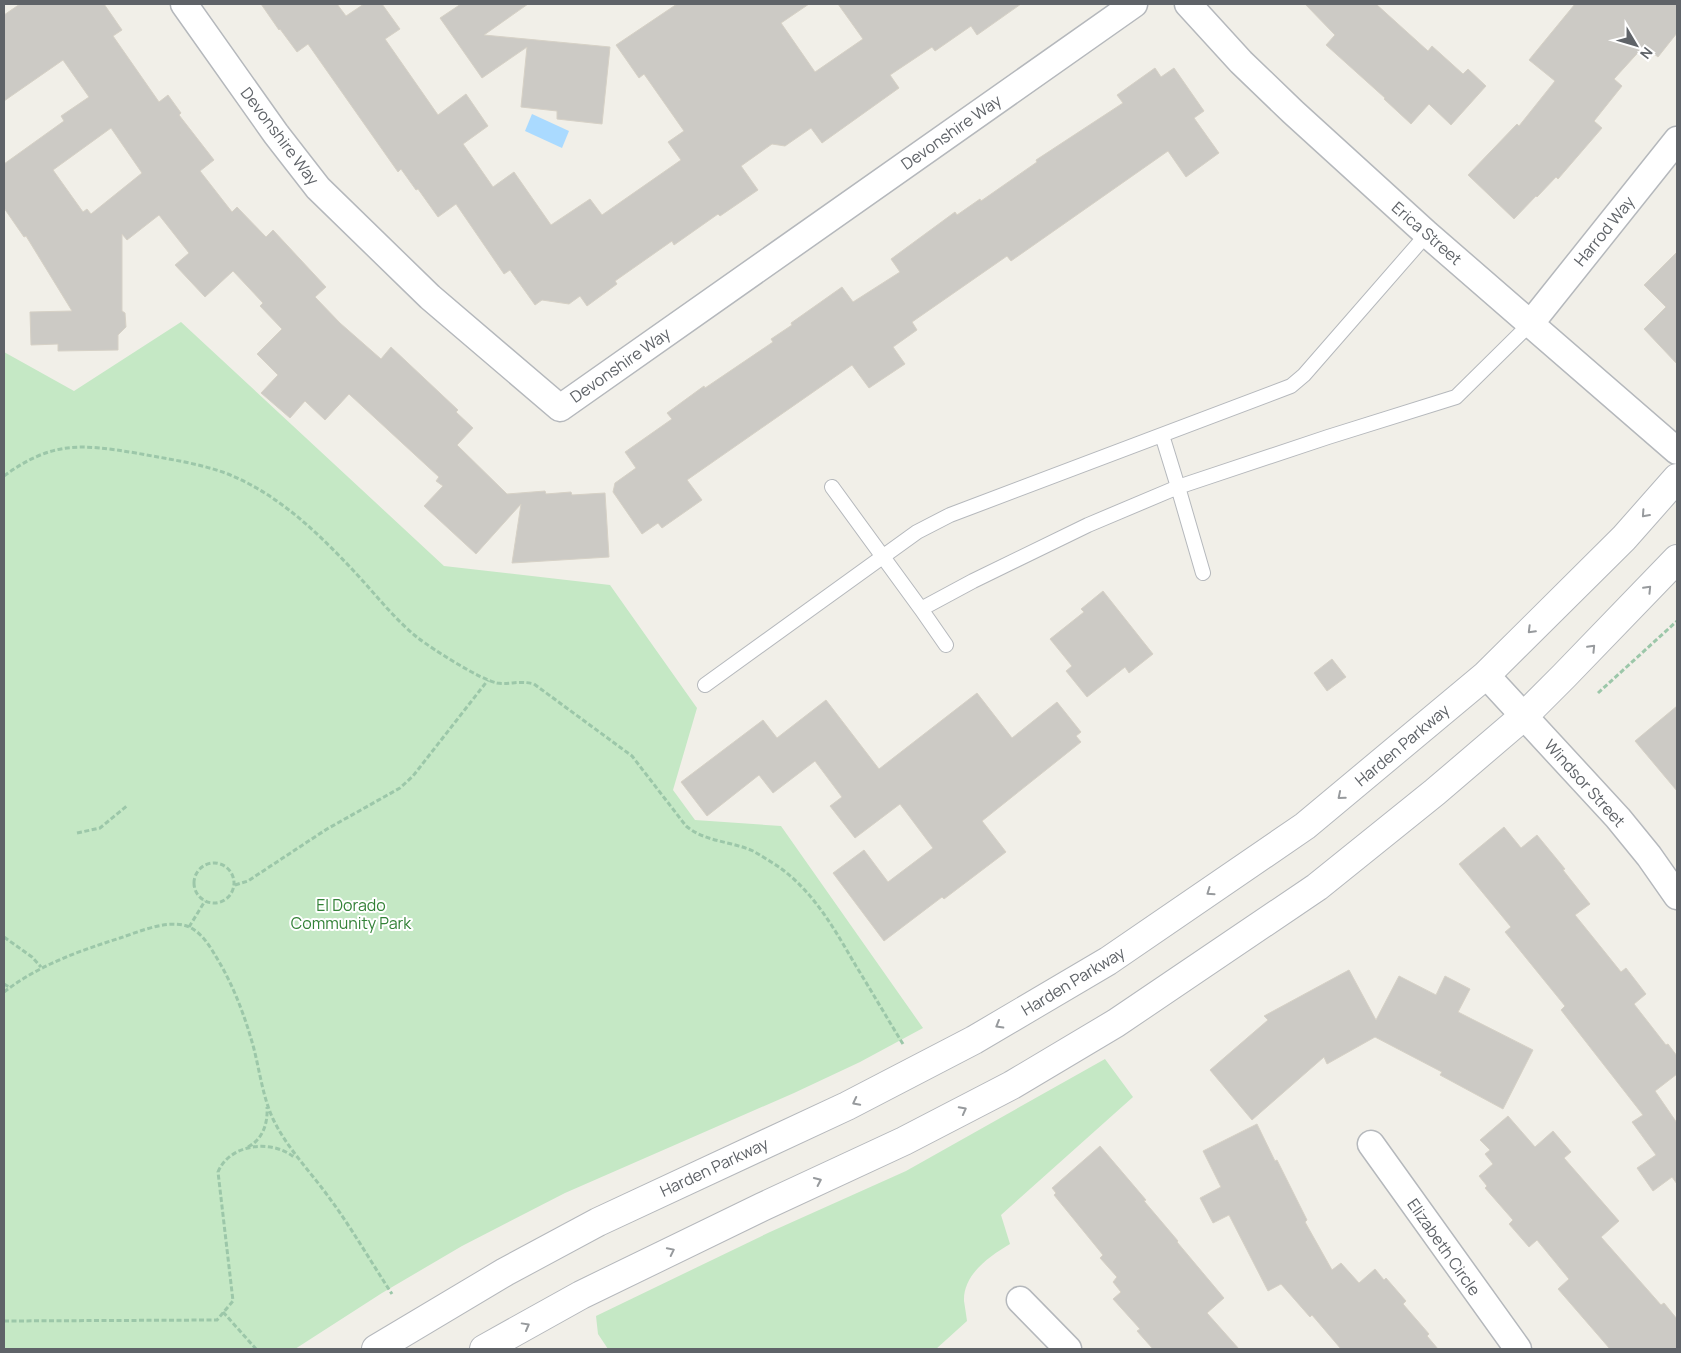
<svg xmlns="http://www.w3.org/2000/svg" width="1681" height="1353" font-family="Manrope,sans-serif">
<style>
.green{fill:#c5e8c5}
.water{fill:#aadaff}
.building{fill:#cccac5;stroke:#d6d1c6;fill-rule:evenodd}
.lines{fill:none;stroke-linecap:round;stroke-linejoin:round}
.service-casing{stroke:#b5b8bc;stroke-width:16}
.minor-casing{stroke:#b5b8bc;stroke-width:29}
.tertiary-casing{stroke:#b5b8bc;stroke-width:30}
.path{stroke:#9cc7a9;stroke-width:3;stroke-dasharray:5 2.5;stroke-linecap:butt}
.service{stroke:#fff;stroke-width:14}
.minor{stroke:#fff;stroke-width:26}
.tertiary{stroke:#fff;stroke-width:28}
.oneway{stroke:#979a9d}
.labels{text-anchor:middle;stroke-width:4;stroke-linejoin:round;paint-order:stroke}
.street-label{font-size:16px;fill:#5f6368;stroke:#fff}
.park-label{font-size:16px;fill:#348238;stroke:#fff}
</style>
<rect width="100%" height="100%" fill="#f1efe8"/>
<path class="green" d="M 181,322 L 444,566 L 610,585 L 697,708 L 673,790 L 695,820 L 781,826 L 923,1028 L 860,1062 L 794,1093 L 565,1193 L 462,1246 L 382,1293 L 295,1349 L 4,1349 L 4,352 L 74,391 Z
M 1105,1059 L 1133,1097 L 1001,1215 L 1010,1244 C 990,1256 963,1274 964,1301 C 965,1307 966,1314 967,1321 L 936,1349 L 608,1349 L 598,1334 L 596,1316 L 770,1232 L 906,1171 Z"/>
<path class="water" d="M 532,114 L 569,131 L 562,148 L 525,131 Z"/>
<path class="building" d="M 20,4 L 104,4 L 122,30 L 113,36 L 159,102 L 168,95 L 181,113 L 179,115 L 214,160 L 200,171 L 232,212 L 237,207 L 266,237 L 273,230 L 326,287 L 315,297 L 340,323 L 381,359 L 391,347 L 458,410 L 456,412 L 473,428 L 457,445 L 507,494 L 545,491 L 546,494 L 571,492 L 572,495 L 605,493 L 609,557 L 512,563 L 521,504 L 476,554 L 424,506 L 443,486 L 436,481 L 439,477 L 349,394 L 325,420 L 305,401 L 290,418 L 261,393 L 278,375 L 257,354 L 282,329 L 260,306 L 263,303 L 233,271 L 205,297 L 175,265 L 189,253 L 159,215 L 127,240 L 122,234 L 122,311 L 125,313 L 126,327 L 118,335 L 118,350 L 58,351 L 58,344 L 31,345 L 30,312 L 72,311 L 26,236 L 24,237 L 4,208 L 4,164 L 64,121 L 61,116 L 89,97 L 63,60 L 4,101 L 4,15 ZM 111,128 L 142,173 L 91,214 L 87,209 L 83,212 L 53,170 Z
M 261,4 L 337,4 L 346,16 L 364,4 L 382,4 L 400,29 L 385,39 L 438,115 L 466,94 L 488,126 L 463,144 L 493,187 L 514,172 L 551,225 L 590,199 L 602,215 L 681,160 L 668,142 L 684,131 L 644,74 L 639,78 L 616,45 L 677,4 L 809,4 L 781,23 L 815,72 L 863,39 L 838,4 L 1021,4 L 977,35 L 971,26 L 935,51 L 932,47 L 890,75 L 899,88 L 822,143 L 811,128 L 785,146 L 772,144 L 741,166 L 758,190 L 720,216 L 718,214 L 674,245 L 672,241 L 615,281 L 617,284 L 587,306 L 580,296 L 569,304 L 542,300 L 535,305 L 510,270 L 504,274 L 456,204 L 438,217 L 418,189 L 416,190 L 401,169 L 398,172 L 308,44 L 297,52 L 280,29 L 279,30 Z
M 461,4 L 528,4 L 484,35 L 610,47 L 602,124 L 557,119 L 557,111 L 521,107 L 527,47 L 482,78 L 440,18 Z
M 1305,4 L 1376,4 L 1428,51 L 1432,46 L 1463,74 L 1468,69 L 1486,86 L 1451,125 L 1429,104 L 1411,124 L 1384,99 L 1385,98 L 1326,45 L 1335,35 Z
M 1575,4 L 1677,4 L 1677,33 L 1658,57 L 1644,46 L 1614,79 L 1622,86 L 1594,121 L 1602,128 L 1558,179 L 1556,177 L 1537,197 L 1536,196 L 1514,219 L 1468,175 L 1517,124 L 1519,126 L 1555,81 L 1529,60 Z
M 1155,68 L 1161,77 L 1174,68 L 1204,111 L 1194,118 L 1219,153 L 1186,177 L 1168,151 L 1011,261 L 1007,256 L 912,322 L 917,330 L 893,347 L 905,364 L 869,388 L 852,365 L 687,480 L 702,500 L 662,528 L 658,523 L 642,534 L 613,492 L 615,483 L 636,468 L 625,452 L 672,419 L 667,413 L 704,386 L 705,388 L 773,342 L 771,339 L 792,325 L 791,323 L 842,287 L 853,302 L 900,272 L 891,259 L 955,212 L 957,215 L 980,199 L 981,201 L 1037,162 L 1036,160 L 1123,103 L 1117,95 Z
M 1677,252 L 1677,364 L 1644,329 L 1666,307 L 1644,285 Z
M 1103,591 L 1153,654 L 1129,673 L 1125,667 L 1087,697 L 1066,671 L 1072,666 L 1050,639 L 1084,612 L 1081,609 Z
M 1332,659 L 1346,677 L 1327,691 L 1314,673 Z
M 977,693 L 1012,738 L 1057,702 L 1081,732 L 1076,736 L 1081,742 L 982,821 L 1006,852 L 944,899 L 942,897 L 884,941 L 833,873 L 864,850 L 888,882 L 933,848 L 900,804 L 855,838 L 830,806 L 842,797 L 815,761 L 773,793 L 759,775 L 707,816 L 681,782 L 763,720 L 777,738 L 826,700 L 879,769 Z
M 1677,706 L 1677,791 L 1635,741 Z
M 1504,827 L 1521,848 L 1537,835 L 1565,869 L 1563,870 L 1590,904 L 1575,915 L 1621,972 L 1626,968 L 1646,994 L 1634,1004 L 1666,1045 L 1668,1044 L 1677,1056 L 1677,1074 L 1655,1091 L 1677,1123 L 1677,1184 L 1672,1177 L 1653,1191 L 1637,1168 L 1656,1155 L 1632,1122 L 1643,1115 L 1561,1010 L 1565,1006 L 1505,932 L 1511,927 L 1459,864 Z
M 1349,970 L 1376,1020 L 1399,976 L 1436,995 L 1445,976 L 1470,989 L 1458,1012 L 1533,1050 L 1503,1109 L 1440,1075 L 1442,1072 L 1375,1037 L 1327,1064 L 1324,1057 L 1252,1120 L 1210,1070 L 1268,1020 L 1264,1016 Z
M 1508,1116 L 1535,1147 L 1553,1131 L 1571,1152 L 1564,1158 L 1619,1221 L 1601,1237 L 1661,1305 L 1664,1303 L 1677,1319 L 1677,1349 L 1610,1349 L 1558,1289 L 1569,1279 L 1537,1240 L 1529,1247 L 1509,1224 L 1513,1220 L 1485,1188 L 1487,1186 L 1479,1176 L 1493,1164 L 1485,1154 L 1490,1150 L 1480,1140 Z
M 1257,1124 L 1275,1161 L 1277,1160 L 1307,1220 L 1305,1222 L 1332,1270 L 1341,1263 L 1359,1283 L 1375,1269 L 1384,1280 L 1386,1278 L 1406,1301 L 1403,1304 L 1429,1334 L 1427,1336 L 1438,1349 L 1341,1349 L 1312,1315 L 1310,1317 L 1281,1284 L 1268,1291 L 1229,1215 L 1213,1223 L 1200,1198 L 1221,1187 L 1203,1151 Z
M 1100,1146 L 1146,1200 L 1144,1201 L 1178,1241 L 1177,1242 L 1224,1298 L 1207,1313 L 1239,1349 L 1153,1349 L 1137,1331 L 1140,1329 L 1113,1299 L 1121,1292 L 1113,1282 L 1117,1277 L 1100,1258 L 1103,1255 L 1054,1195 L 1056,1193 L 1052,1188 Z"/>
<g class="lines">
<g class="service-casing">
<path id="service" d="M 832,487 L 921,609 L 973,581 L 1088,525 L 1178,487 L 1162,435
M 1203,573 L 1178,487 L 1328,437 L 1456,397 L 1531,323
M 921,609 L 946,645
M 705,685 L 917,532 L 950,515 L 1291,386 L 1304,375 L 1427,234"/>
</g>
<g class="minor-casing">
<path id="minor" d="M 184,4 L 276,134 L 318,188 L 430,297 L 560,408 L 1134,4
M 1188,4 L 1241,62 L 1293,112 L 1427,234 L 1677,451
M 1531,323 L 1677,140
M 1486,675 L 1618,818 L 1649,856 L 1677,896
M 1371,1144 L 1518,1349
M 1020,1300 L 1068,1349"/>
</g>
<g class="tertiary-casing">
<path id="tertiary" d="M 376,1349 L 505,1272 L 598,1222 L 847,1106 L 974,1040 L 1108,961 L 1305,826 L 1486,675 L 1624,538 L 1677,478
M 484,1349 L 581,1295 L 762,1207 L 904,1141 L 1012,1085 L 1116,1023 L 1317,887 L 1435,792 L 1524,716 L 1564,676 L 1677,559"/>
</g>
<path class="path" d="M 4,476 C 52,441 80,444 136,453 C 167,459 199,463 228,474 C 277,494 315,530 350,567 C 373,591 393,618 418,638 C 434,650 479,679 497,683 C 510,685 519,680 534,684 L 632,756 L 686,826 C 705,842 731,841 753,851 C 762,856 771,862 779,867 C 814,892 835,930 856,966 C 872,992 887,1018 903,1044
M 1598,693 L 1677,621
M 77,833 L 100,828 L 128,805
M194 883a20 20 0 1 1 40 0a20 20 0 1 1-40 0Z
M 235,885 L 248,881 L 327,829 L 400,788 L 413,776 L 488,680
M 189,927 L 205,901
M 4,937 L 32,957 L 41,967
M 4,984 L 9,987
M 4,992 C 39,965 79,951 120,938 C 138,932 163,921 183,925 C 198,928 208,943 215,955 C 233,984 245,1016 254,1049 C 260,1073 263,1097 273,1119 C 287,1148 309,1170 328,1196 C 351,1227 371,1262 392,1294
M 248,1147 C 263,1139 268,1123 267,1107
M 223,1312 L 256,1349
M 4,1321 L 217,1320 L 233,1301 L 218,1172 C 230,1143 273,1139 295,1158"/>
<use href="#service" class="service"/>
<use href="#minor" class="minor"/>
<use href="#tertiary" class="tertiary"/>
</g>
<defs><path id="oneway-chevron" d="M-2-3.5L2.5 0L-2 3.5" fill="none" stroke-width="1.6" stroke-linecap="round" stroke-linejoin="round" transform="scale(1.25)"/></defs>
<g class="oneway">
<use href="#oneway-chevron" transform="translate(1645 514) rotate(132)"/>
<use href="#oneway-chevron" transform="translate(1648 589) rotate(-46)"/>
<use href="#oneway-chevron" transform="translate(1531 630) rotate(135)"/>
<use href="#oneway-chevron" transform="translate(1592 648) rotate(-46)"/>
<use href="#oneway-chevron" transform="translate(1341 796) rotate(140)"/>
<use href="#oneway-chevron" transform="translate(1210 892) rotate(145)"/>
<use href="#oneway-chevron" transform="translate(999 1025) rotate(150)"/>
<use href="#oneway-chevron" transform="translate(856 1102) rotate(153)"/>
<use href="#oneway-chevron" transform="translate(963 1110) rotate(-28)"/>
<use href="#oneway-chevron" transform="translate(818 1181) rotate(-25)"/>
<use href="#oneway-chevron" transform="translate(671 1251) rotate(-26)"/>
<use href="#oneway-chevron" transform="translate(526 1326) rotate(-29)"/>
</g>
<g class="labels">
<g class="street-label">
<text transform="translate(951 132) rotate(-35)" y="6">Devonshire Way</text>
<text transform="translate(280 136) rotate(53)" y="6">Devonshire Way</text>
<text transform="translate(1604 231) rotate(-51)" y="6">Harrod Way</text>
<text transform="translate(1427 233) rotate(41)" y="6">Erica Street</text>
<text transform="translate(620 365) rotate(-35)" y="6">Devonshire Way</text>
<text transform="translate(1402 745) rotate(-40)" y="6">Harden Parkway</text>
<text transform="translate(1585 783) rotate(48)" y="6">Windsor Street</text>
<text transform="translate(1073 981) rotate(-31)" y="6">Harden Parkway</text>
<text transform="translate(714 1167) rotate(-25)" y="6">Harden Parkway</text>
<text transform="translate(1444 1247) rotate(55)" y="6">Elizabeth Circle</text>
</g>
<g class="park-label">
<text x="351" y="911">El Dorado<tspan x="351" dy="18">Community Park</tspan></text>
</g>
</g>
<rect width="1681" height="1353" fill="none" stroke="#5f6368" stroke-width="10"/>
<g transform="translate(1636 45) rotate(128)" stroke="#ffffff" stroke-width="4" paint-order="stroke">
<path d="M0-4L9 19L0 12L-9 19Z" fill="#5f6368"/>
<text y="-8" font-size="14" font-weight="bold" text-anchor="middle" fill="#5f6368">N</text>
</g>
</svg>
